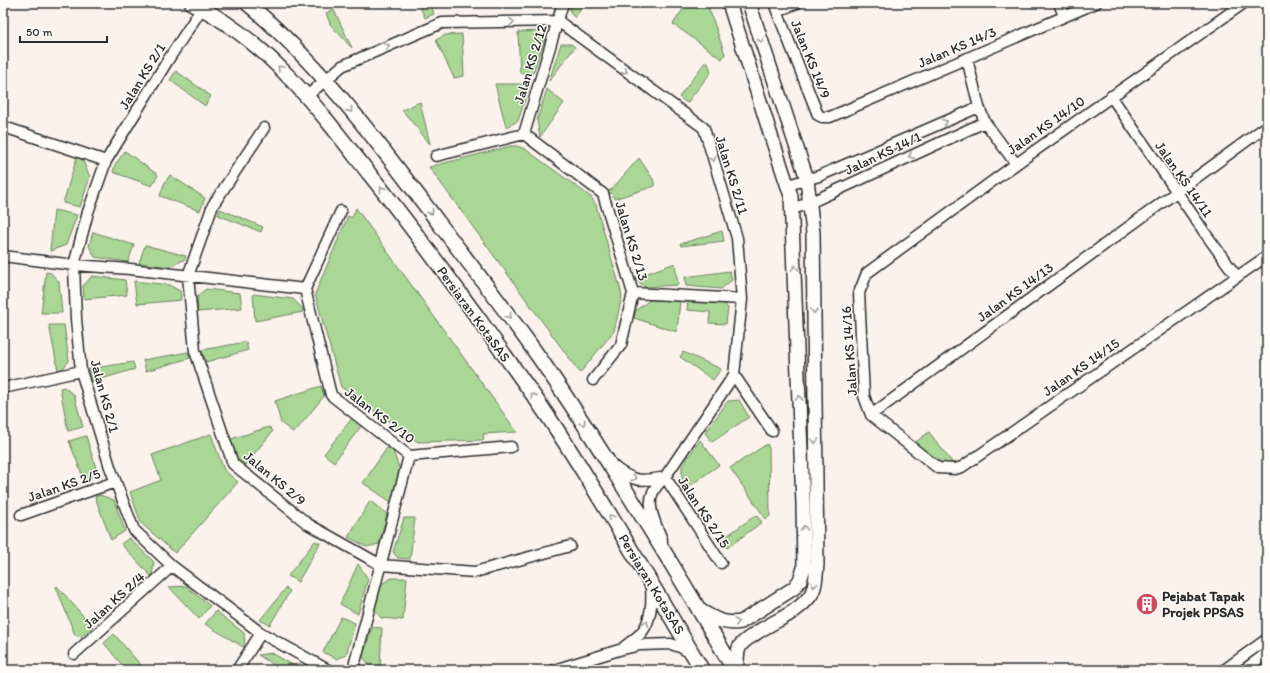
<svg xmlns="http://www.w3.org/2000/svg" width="1270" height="673" font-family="Itim,sans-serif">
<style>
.green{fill:#aad796;stroke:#6a8160}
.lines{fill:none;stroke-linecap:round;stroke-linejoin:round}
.minor-casing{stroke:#2b2b2b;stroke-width:13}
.tertiary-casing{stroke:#2b2b2b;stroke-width:16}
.secondary-casing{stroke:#2b2b2b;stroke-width:17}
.minor{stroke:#fdfcf7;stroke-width:10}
.tertiary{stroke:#fdfcf7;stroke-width:13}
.secondary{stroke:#fdfcf7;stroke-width:14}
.oneway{stroke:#9e9e9b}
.labels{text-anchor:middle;stroke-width:3;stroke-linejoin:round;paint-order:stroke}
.street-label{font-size:14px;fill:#2b2b2b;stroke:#fdfcf7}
.poi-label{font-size:14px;font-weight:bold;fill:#2b2b2b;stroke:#fdfcf7;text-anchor:start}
</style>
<rect width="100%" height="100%" fill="#fcf2ec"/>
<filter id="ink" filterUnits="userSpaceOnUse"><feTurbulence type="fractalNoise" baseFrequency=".025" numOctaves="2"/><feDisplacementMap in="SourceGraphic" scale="8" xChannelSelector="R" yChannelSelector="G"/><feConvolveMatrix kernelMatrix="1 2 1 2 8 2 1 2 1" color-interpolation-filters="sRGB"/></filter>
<g filter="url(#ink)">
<path class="green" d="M 418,3 L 430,3 L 434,14 L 425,18 Z
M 519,3 L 541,3 L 542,4 L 538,6 L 520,7 Z
M 569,3 L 585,3 L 575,18 L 571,14 Z
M 687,3 L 707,3 L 725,54 L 722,59 L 673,24 Z
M 334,10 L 352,48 L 330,24 L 326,13 Z
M 538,31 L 545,39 L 533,73 L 520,73 L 518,32 Z
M 462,34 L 464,76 L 454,78 L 436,40 L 445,35 Z
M 561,44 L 571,44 L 575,47 L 549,81 Z
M 706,61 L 708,63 L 711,72 L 687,103 L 679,97 Z
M 176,71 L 211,96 L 205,106 L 170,80 Z
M 495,84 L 530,84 L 518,121 L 506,127 Z
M 547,89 L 564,103 L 540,137 L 537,120 Z
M 420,102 L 430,144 L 402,110 Z
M 511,146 L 517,146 L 525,149 L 591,197 L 596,205 L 621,291 L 622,297 L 614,331 L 580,373 L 429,167 Z
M 125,151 L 158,175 L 152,186 L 113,172 L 115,165 Z
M 77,157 L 82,159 L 90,177 L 80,207 L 63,203 Z
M 639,158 L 653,179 L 655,186 L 614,199 L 613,196 L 608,191 L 612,189 Z
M 170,175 L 205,198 L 200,211 L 160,196 L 164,184 Z
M 356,208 L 517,432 L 483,434 L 484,440 L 418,442 L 341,387 L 315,294 L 348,216 L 352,218 Z
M 220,209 L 263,227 L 261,232 L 218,215 Z
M 54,210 L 77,215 L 66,245 L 50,251 Z
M 722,231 L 724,241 L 681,246 L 680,244 Z
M 93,232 L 134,245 L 128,262 L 95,257 L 89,246 Z
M 145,245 L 186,256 L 185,259 L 170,267 L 139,263 Z
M 675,263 L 678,285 L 645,287 L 634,278 Z
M 730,271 L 732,280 L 721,289 L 686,286 L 685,277 Z
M 46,272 L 51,273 L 59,282 L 62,313 L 41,313 Z
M 92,276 L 125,280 L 127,295 L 84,299 L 83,286 Z
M 134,281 L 169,285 L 180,291 L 181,300 L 137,304 Z
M 206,289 L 240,293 L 242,308 L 198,312 L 197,296 Z
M 253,294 L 293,299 L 302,308 L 303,312 L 255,321 Z
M 650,300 L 680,300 L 677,332 L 634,318 L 636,310 Z
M 688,301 L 723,302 L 728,308 L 726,324 L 709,323 L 710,312 L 687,310 Z
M 49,325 L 64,325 L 69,361 L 62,369 L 58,370 Z
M 246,342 L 248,350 L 206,362 L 202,350 Z
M 188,352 L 190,358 L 146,371 L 143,360 Z
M 683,352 L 721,369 L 713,380 L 680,357 Z
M 133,362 L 135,369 L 91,382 L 88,369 Z
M 321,386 L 324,396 L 294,433 L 281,423 L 275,401 Z
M 64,387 L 74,395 L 83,427 L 68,431 L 60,388 Z
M 739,400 L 749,417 L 712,442 L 705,433 L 728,401 Z
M 353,417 L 362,425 L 334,462 L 324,454 Z
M 269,427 L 273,431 L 245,465 L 237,459 L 231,439 Z
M 929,432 L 955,466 L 939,465 L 913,444 Z
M 211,434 L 224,470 L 238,482 L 175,553 L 141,523 L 130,492 L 161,480 L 152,455 Z
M 86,436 L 96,468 L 90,480 L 85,482 L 69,441 Z
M 700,440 L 719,465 L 684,490 L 682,487 L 682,466 Z
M 767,444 L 769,448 L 770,516 L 766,519 L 730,468 Z
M 389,445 L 391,446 L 400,470 L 391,502 L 363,483 Z
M 100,495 L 114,500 L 125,531 L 111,540 L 95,497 Z
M 370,501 L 387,514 L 379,544 L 367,547 L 348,537 Z
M 756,515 L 762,522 L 727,548 L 721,540 Z
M 404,518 L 415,518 L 410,559 L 398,558 L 393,552 Z
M 129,538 L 154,562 L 152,577 L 121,544 Z
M 315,541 L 320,543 L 298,582 L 288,576 Z
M 358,564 L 368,579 L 358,614 L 340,604 Z
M 392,578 L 407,578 L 403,620 L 381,618 L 374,609 L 381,584 Z
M 57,586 L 93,627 L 81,637 L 75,635 L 56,587 Z
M 186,586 L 210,606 L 199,619 L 169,587 Z
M 286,588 L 290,591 L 270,625 L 260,620 Z
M 216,611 L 244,633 L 245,648 L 205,624 Z
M 341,617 L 355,623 L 346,655 L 336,659 L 323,652 Z
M 372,627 L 382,628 L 380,667 L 371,667 L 363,657 Z
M 114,634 L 145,670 L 126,670 L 104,643 Z
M 272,653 L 298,668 L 297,670 L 282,670 L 258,655 Z"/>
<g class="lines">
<g class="minor-casing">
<path id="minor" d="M 774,3 L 777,11 L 818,115 L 822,117 L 830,117 L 1096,3
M 1059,3 L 1064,16
M 1244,3 L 1016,164 L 867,273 L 859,293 L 864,396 L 871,415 L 938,468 L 955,469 L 962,467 L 1267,256
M 202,8 L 168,60 L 106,161 L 88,212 L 74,265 L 76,319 L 81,371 L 110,467 L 134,530 L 172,566 L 261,633 L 328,670
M 777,11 L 797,3
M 967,59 L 979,107 L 985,122 L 1016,164
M 307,96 L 342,66 L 442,23 L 558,21 L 704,128 L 737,238 L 742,299 L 734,375 L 665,477 C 661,481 656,486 653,492 C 646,507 657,526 662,540
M 1111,96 L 1205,233 L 1237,277
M 4,127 L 106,161
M 264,128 L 213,205 L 188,276 L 195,351 L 233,464 L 308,524 L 381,565 L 475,572 L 570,546
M 524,134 L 563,3
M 436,156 L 524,134 L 603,194 L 633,293 L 621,345 L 593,380
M 788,185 L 819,176 L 979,107
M 793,209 L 818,199 L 985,122
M 341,211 L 305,289 L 331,395 L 409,456 L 511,447
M 3,256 L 74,265 L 130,269 L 305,289
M 633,293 L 742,299
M 734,375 L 772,431
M 3,388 L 81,371
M 871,415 L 1267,126
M 613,466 C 633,482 641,482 665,477 L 721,563
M 21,515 L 115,482
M 624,647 C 630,642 637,638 642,632 C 652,619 652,601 651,585
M 74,654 L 172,566
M 237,670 L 261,633
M 353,670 L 409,456
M 554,670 L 619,650 L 640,645 L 671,644 L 680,647 L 692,654
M 1224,670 L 1267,639
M 1244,670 L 1267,653"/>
</g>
<g class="tertiary-casing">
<path id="tertiary" d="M 701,611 C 715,619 724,625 741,622 L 794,588 L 800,580 L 804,568 L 803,504 L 791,196 L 772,139 L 729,3
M 737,670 C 737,662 736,653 740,646 C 743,642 747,639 752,636 C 770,622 796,615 810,596 C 816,588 816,574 817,564 L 813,233 L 807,179 L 749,3"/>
</g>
<g class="secondary-casing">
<path id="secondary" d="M 192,3 C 271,43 317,108 371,176 C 409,223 445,273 481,322 C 506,358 533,393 557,430 C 607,508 655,589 702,670
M 247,3 C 322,66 380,145 438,222 C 469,263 501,304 531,346 C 561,388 590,433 618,478 C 658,541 697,605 734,670"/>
</g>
<use href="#minor" class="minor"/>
<use href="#tertiary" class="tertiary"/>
<use href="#secondary" class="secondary"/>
</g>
<defs><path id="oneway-chevron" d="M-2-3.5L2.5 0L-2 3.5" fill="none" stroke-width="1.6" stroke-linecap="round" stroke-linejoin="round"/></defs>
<g class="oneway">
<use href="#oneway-chevron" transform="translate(512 22) rotate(-1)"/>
<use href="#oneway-chevron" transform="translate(761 40) rotate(72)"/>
<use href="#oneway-chevron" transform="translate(387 46) rotate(-23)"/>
<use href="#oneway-chevron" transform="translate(280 68) rotate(-133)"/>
<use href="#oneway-chevron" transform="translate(625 71) rotate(36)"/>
<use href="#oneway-chevron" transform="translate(350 110) rotate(51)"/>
<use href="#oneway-chevron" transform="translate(945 122) rotate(-23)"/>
<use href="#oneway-chevron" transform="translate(911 156) rotate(155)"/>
<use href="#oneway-chevron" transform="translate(713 159) rotate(73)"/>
<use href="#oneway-chevron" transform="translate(382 189) rotate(-129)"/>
<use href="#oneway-chevron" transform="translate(431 212) rotate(53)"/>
<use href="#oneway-chevron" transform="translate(795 268) rotate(-92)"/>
<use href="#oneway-chevron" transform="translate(814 311) rotate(90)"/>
<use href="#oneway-chevron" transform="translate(509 316) rotate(53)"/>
<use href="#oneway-chevron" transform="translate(533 396) rotate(-125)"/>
<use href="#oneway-chevron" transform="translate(799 398) rotate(-92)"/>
<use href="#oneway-chevron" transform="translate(583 423) rotate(57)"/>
<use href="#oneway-chevron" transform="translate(815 441) rotate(89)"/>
<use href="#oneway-chevron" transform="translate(634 478) rotate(18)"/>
<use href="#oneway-chevron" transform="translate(611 517) rotate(-122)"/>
<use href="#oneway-chevron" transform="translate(804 528) rotate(-90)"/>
<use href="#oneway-chevron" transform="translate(814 585) rotate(104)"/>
<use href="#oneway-chevron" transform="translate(737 622) rotate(-12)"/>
<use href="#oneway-chevron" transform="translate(646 623) rotate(-68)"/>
</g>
</g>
<defs>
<g id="building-disc" transform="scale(1.15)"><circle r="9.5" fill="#d1495b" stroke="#fdfcf7"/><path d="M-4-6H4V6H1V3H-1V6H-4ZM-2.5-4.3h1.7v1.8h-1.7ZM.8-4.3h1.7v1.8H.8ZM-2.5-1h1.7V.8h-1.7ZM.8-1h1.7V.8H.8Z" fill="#fff"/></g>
</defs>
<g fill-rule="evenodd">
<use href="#building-disc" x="1147" y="604"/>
</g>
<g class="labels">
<g class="street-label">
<text transform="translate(957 47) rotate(-23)" y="5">Jalan KS 14/3</text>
<text transform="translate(811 59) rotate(68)" y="5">Jalan KS 14/9</text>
<text transform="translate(530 64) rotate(-73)" y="5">Jalan KS 2/12</text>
<text transform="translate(142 76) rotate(-58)" y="5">Jalan KS 2/1</text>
<text transform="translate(1046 125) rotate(-35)" y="5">Jalan KS 14/10</text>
<text transform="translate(883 153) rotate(-25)" y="5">Jalan KS 14/1</text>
<text transform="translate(732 175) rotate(73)" y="5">Jalan KS 2/11</text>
<text transform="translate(1184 179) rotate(55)" y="5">Jalan KS 14/11</text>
<text transform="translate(632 241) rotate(73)" y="5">Jalan KS 2/13</text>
<text transform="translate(1015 292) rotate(-36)" y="5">Jalan KS 14/13</text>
<text transform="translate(474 314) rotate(54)" y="5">Persiaran KotaSAS</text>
<text transform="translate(849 351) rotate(-94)" y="5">Jalan KS 14/16</text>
<text transform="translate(1081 367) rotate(-35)" y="5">Jalan KS 14/15</text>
<text transform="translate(105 396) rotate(75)" y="5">Jalan KS 2/1</text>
<text transform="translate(380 415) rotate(37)" y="5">Jalan KS 2/10</text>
<text transform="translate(275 478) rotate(40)" y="5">Jalan KS 2/9</text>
<text transform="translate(64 485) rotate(-19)" y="5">Jalan KS 2/5</text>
<text transform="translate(704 512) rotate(57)" y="5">Jalan KS 2/15</text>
<text transform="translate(652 584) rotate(59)" y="5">Persiaran KotaSAS</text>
<text transform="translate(114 600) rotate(-42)" y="5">Jalan KS 2/4</text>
</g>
<g class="poi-label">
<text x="1162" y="601">Pejabat Tapak<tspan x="1162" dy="16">Projek PPSAS</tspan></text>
</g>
</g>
<rect width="1270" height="673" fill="none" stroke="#fdfcf7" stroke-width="16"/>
<rect x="8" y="8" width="1254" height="657" fill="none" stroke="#2b2b2b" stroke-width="1.5" filter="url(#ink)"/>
<path d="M20 36v6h87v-6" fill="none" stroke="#2b2b2b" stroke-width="2"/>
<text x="26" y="36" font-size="12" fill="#2b2b2b" stroke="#fdfcf7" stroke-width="3" paint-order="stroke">50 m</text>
</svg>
